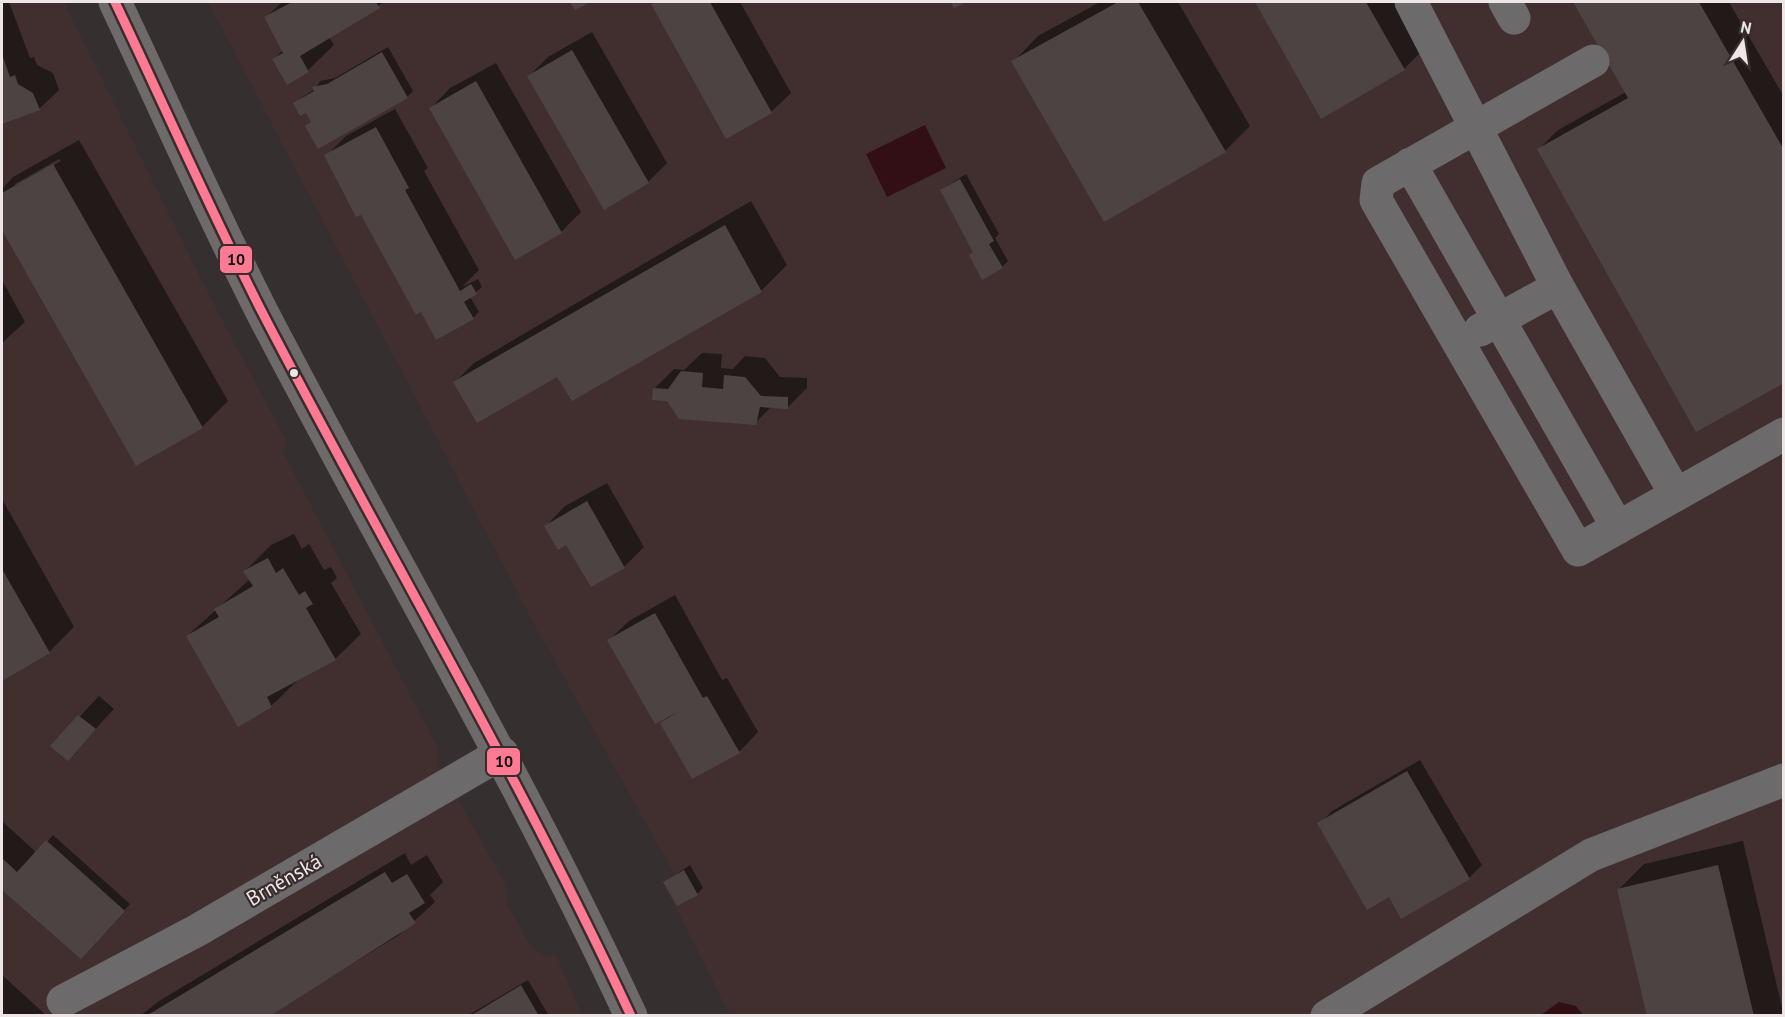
<svg xmlns="http://www.w3.org/2000/svg" width="1785" height="1017" font-family="'PT Sans',sans-serif">
<style>
.built{fill:#412f30}
.water{fill:#310f15}
.shadow{fill:#0007;fill-rule:evenodd}
.building{fill:#4e4343}
.lines{fill:none;stroke-linecap:round;stroke-linejoin:round}
.minor{stroke:#6c6a6a;stroke-width:33}
.major{stroke:#6e6a6a;stroke-width:33}
.bus-1-casing{stroke:#392c2c;stroke-width:14}
.bus-1{stroke:#fe7a93;stroke-width:9}
.bus-dot{fill:#eee6e6;stroke:#392c2c;stroke-width:2}
.labels{text-anchor:middle;stroke-width:4.5;stroke-linejoin:round;paint-order:stroke}
.street-label{font-size:21px;fill:#eee6e6;stroke:#392c2c}
.line-badge{stroke:#392c2c;stroke-width:2}
.pale-badge-label{font-size:16px;text-anchor:middle;font-weight:bold;fill:#111}
</style>
<rect width="100%" height="100%" fill="#362f2f"/>
<path class="built" d="M 2,2 L 64,2 L 210,297 L 287,442 L 283,452 L 437,746 L 438,764 L 506,885 L 507,904 L 530,945 L 546,957 L 555,953 L 582,1015 L 2,1016 Z
M 208,2 L 1783,2 L 1783,1015 L 730,1015 L 663,882 L 675,875 L 533,622 Z"/>
<path class="water" d="M 925,125 L 946,168 L 887,197 L 866,154 Z
M 1559,1002 L 1576,1006 L 1583,1015 L 1541,1015 Z"/>
<path class="shadow" d="M 2,2 L 9,2 L 30,58 L 34,57 L 37,65 L 53,73 L 59,90 L 39,109 L 2,122 Z
M 282,2 L 384,2 L 329,37 L 334,45 L 308,70 L 287,83 L 274,59 L 283,50 L 266,17 Z
M 656,2 L 740,2 L 791,93 L 771,112 L 653,4 Z
M 1100,2 L 1178,2 L 1250,126 L 1225,151 L 1013,62 L 1038,36 Z
M 1256,2 L 1405,2 L 1429,44 L 1404,69 L 1322,117 Z
M 1575,2 L 1729,2 L 1784,97 L 1784,381 L 1538,150 L 1558,130 L 1626,92 Z
M 592,32 L 667,163 L 648,182 L 529,76 L 548,57 Z
M 388,47 L 413,91 L 407,97 L 307,126 L 312,121 L 306,111 L 295,104 L 301,98 L 315,89 L 320,81 L 335,78 Z
M 496,63 L 581,212 L 561,232 L 516,257 L 431,108 L 450,88 Z
M 395,109 L 428,168 L 424,171 L 479,270 L 462,287 L 478,279 L 482,287 L 470,297 L 479,312 L 473,318 L 421,310 L 326,156 L 346,136 Z
M 79,140 L 228,401 L 202,427 L 136,464 L 2,227 L 2,189 L 13,177 ZM 59,159 L 61,161 L 15,187 L 15,184 Z
M 966,174 L 999,234 L 995,238 L 1008,261 L 1002,267 L 974,251 L 941,190 Z
M 751,201 L 787,265 L 762,290 L 572,399 L 558,375 L 455,382 L 474,363 Z
M 2,280 L 25,322 L 2,343 Z
M 702,353 L 722,354 L 721,368 L 733,369 L 745,356 L 765,358 L 780,377 L 807,378 L 807,388 L 787,408 L 771,407 L 755,423 L 668,400 L 654,389 L 674,369 L 684,370 Z
M 607,483 L 644,547 L 624,567 L 567,543 L 546,526 L 565,506 Z
M 2,499 L 74,627 L 49,652 L 2,679 Z
M 294,534 L 302,549 L 309,544 L 324,570 L 331,567 L 337,578 L 331,583 L 361,634 L 335,659 L 297,681 L 271,706 L 187,636 L 250,579 L 245,571 L 271,545 Z
M 675,595 L 722,680 L 727,678 L 758,732 L 739,752 L 662,723 L 669,716 L 609,640 L 629,621 Z
M 99,696 L 114,709 L 68,759 L 53,745 Z
M 1420,760 L 1482,865 L 1469,878 L 1390,895 L 1319,824 L 1332,811 Z
M 2,821 L 37,853 L 53,835 L 130,904 L 87,951 L 4,887 L 2,890 Z
M 1743,841 L 1784,1016 L 1648,1016 L 1618,890 L 1644,864 Z
M 405,853 L 411,865 L 427,855 L 443,882 L 430,895 L 435,902 L 399,935 L 267,1016 L 140,1016 L 159,1001 Z
M 690,865 L 703,888 L 697,894 L 665,882 Z
M 2,975 L 47,1016 L 2,1016 Z
M 528,980 L 549,1016 L 467,1016 Z"/>
<path class="building" d="M 292,2 L 376,2 L 380,8 L 300,56 L 309,72 L 287,85 L 272,59 L 283,53 L 264,17 Z
M 570,2 L 590,2 L 575,10 Z
M 656,2 L 710,2 L 772,113 L 726,139 L 651,4 Z
M 951,2 L 966,2 L 954,8 Z
M 1118,2 L 1138,2 L 1226,152 L 1104,222 L 1011,61 Z
M 1255,2 L 1366,2 L 1405,70 L 1321,119 Z
M 1573,2 L 1699,2 L 1784,150 L 1784,383 L 1696,432 L 1537,149 L 1628,98 Z
M 572,50 L 649,183 L 604,210 L 527,76 Z
M 382,52 L 408,98 L 318,149 L 305,126 L 311,122 L 306,113 L 300,116 L 293,103 L 314,91 L 312,87 L 327,84 Z
M 2,54 L 10,77 L 15,75 L 18,84 L 33,93 L 40,110 L 2,124 Z
M 476,81 L 562,233 L 515,260 L 429,108 Z
M 376,127 L 409,188 L 405,190 L 460,291 L 471,284 L 477,294 L 464,302 L 474,319 L 436,340 L 421,312 L 416,315 L 361,215 L 356,217 L 324,155 Z
M 53,164 L 203,428 L 136,466 L 2,230 L 2,193 Z
M 960,179 L 994,241 L 989,244 L 1003,268 L 982,280 L 969,255 L 973,252 L 940,190 Z
M 725,225 L 762,292 L 572,401 L 557,377 L 477,423 L 453,382 Z
M 681,371 L 703,373 L 702,387 L 723,389 L 724,375 L 745,377 L 761,396 L 788,397 L 788,409 L 760,407 L 756,425 L 679,419 L 667,401 L 652,400 L 653,388 L 668,389 Z
M 587,501 L 625,568 L 591,587 L 566,545 L 558,550 L 544,526 Z
M 268,558 L 276,573 L 283,568 L 299,595 L 305,591 L 313,604 L 306,608 L 336,660 L 267,697 L 272,707 L 238,727 L 186,636 L 219,617 L 214,609 L 253,586 L 243,571 Z
M 2,569 L 50,653 L 2,681 Z
M 655,613 L 703,698 L 707,696 L 740,753 L 692,779 L 660,723 L 676,713 L 655,724 L 607,640 Z
M 78,715 L 96,729 L 68,761 L 50,746 Z
M 1407,771 L 1470,879 L 1401,919 L 1389,897 L 1367,910 L 1317,823 Z
M 46,840 L 125,911 L 81,959 L 2,890 L 2,858 L 17,872 Z
M 1718,865 L 1754,1016 L 1647,1016 L 1617,889 Z
M 684,870 L 698,895 L 677,906 L 663,882 Z
M 385,872 L 392,883 L 407,874 L 425,903 L 409,913 L 416,923 L 270,1016 L 146,1016 Z
M 521,985 L 539,1016 L 470,1016 Z"/>
<g class="lines">
<path class="minor" d="M 1411,2 L 1558,287 L 1676,495
M 1505,2 L 1514,18
M 1593,61 L 1378,183 L 1376,200 L 1578,550 L 1784,434
M 1410,164 L 1618,528
M 1480,330 L 1558,287
M 63,1001 L 196,931 L 502,753
M 1327,1016 L 1591,855 L 1784,780"/>
<path class="major" d="M 115,2 C 164,105 210,210 262,312 C 384,547 519,775 631,1016"/>
<g class="bus-1-casing">
<path id="bus-1" d="M 115,2 C 164,105 210,210 262,312 C 384,547 519,775 631,1016"/>
</g>
<use href="#bus-1" class="bus-1"/>
</g>
<circle class="bus-dot" cx="294" cy="373" r="5"/>
<g class="labels">
<g class="street-label">
<text transform="translate(284 880) rotate(-30)" y="7">Brněnská</text>
</g>
</g>
<g class="line-badge">
<rect x="219" y="245" width="34" height="29" rx="6" fill="#fe7a93"/>
<rect x="486" y="747" width="35" height="29" rx="6" fill="#fe7a93"/>
</g>
<g class="pale-badge-label">
<text x="236" y="265">10</text>
<text x="504" y="767">10</text>
</g>
<rect width="1785" height="1017" fill="none" stroke="#eee6e6" stroke-width="6"/>
<g transform="translate(1743 42) rotate(12)" stroke="#392c2c" stroke-width="4.5" paint-order="stroke">
<path d="M0-4.5L10 22L0 15L-10 22Z" fill="#eee6e6"/>
<text y="-9" font-size="16" font-weight="bold" text-anchor="middle" fill="#eee6e6">N</text>
</g>
</svg>
